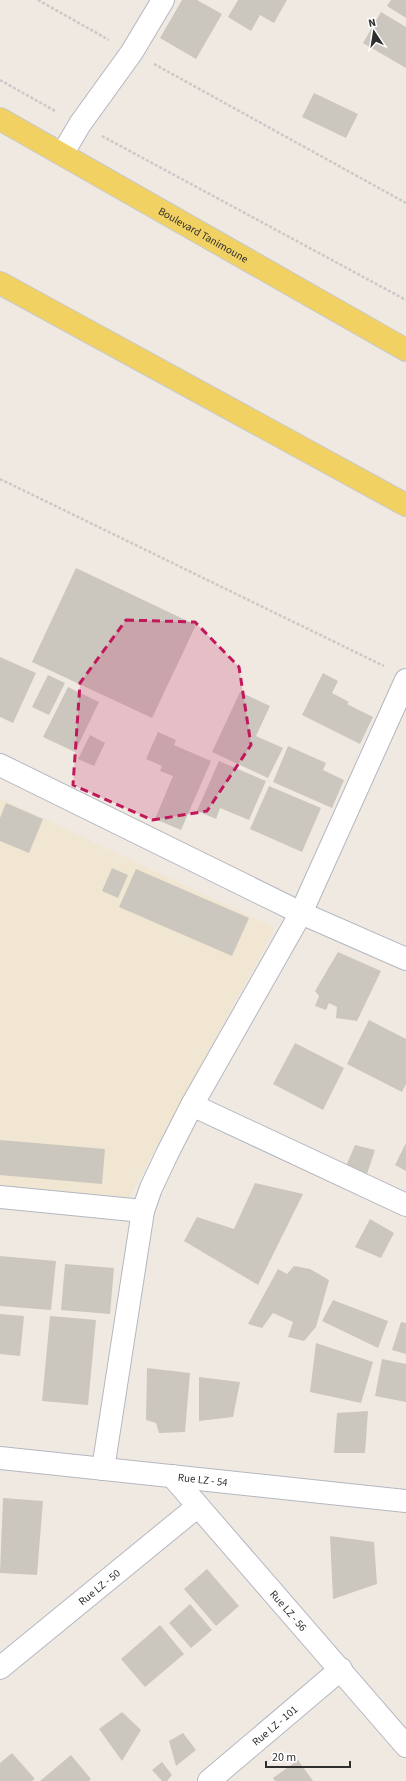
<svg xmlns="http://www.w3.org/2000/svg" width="406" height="1781" font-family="'Source Sans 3',sans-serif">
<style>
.education{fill:#f0e6d1}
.building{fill:#cbc7bf}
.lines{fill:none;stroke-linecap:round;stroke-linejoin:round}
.street-casing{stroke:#b4b7c1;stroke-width:24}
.primary-casing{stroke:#c9c9c9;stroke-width:24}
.path{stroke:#c9c9c9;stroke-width:2.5;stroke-dasharray:3 2;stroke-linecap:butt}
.street{stroke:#fff;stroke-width:22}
.primary{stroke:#f2d163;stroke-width:22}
.marked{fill:#c2185b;fill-opacity:0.2;stroke:#c2185b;stroke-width:3;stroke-dasharray:8 5;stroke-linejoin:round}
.labels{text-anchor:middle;stroke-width:3.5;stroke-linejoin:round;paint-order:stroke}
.street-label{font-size:11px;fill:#2e2e2e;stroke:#fff}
</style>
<rect width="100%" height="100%" fill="#efe9e1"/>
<path class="education" d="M 0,798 L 275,928 L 128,1200 L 0,1186 Z"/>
<path class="building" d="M 182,0 L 197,0 L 222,14 L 196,59 L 160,38 Z
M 238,0 L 287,0 L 274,23 L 260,15 L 251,31 L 228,17 Z
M 391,0 L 406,0 L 406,18 L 387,6 Z
M 381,12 L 406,27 L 406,68 L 363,43 Z
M 314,93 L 358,114 L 346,138 L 302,117 Z
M 76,568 L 196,625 L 152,718 L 32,662 Z
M 0,657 L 36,673 L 13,723 L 0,717 Z
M 323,673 L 338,681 L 332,693 L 349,702 L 347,704 L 373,717 L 360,744 L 302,715 Z
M 48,675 L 65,683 L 49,715 L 32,707 Z
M 68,687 L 99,702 L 75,752 L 43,737 Z
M 240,692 L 270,706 L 256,736 L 283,748 L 268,778 L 212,752 Z
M 158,732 L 176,740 L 174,745 L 211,761 L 181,830 L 155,819 L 173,776 L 160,771 L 162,766 L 146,759 Z
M 90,735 L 105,743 L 94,766 L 78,759 Z
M 288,746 L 326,763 L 323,770 L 344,780 L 332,808 L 273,782 Z
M 219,761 L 266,781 L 249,820 L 220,808 L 216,819 L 197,811 Z
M 269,786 L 321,808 L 302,852 L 250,829 Z
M 6,803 L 43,819 L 29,853 L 0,841 L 0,818 Z
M 112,868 L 128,875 L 118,898 L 102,891 Z
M 136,869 L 249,918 L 232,956 L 119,907 Z
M 338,952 L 381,971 L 357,1021 L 336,1018 L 337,1007 L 329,1003 L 326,1010 L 315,1006 L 319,996 L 315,991 Z
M 369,1020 L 406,1039 L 406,1084 L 402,1092 L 347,1064 Z
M 295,1043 L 344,1068 L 323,1110 L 273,1084 Z
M 0,1140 L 105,1149 L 102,1184 L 0,1175 Z
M 406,1143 L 406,1171 L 395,1165 Z
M 355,1145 L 375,1150 L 367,1174 L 346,1166 Z
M 255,1183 L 303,1194 L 258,1285 L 184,1241 L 197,1217 L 234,1229 Z
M 370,1219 L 394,1233 L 381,1258 L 355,1247 Z
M 0,1256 L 56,1261 L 51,1310 L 0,1306 Z
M 65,1264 L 114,1268 L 110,1314 L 61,1310 Z
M 294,1266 L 310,1269 L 329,1280 L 316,1327 L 304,1341 L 288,1337 L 293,1322 L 273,1313 L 262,1328 L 248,1324 L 278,1269 L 287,1274 Z
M 333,1300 L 388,1321 L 378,1348 L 322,1321 Z
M 0,1314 L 24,1316 L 20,1356 L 0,1354 Z
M 50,1316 L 96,1320 L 88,1405 L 42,1401 Z
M 401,1322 L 406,1323 L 406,1354 L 392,1350 Z
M 316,1343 L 373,1362 L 361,1403 L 310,1392 Z
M 382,1359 L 406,1364 L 406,1402 L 375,1396 Z
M 147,1368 L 190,1373 L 185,1432 L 159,1433 L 156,1423 L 146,1420 Z
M 199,1377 L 240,1382 L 233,1417 L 199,1421 Z
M 368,1411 L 365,1453 L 334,1453 L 337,1413 Z
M 3,1498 L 43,1501 L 37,1575 L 0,1573 Z
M 330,1536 L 374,1542 L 377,1584 L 333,1599 Z
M 207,1569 L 239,1606 L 216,1626 L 184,1589 Z
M 190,1604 L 212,1630 L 191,1648 L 169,1623 Z
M 160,1625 L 184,1654 L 145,1687 L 121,1659 Z
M 122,1712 L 141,1730 L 122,1761 L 99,1729 Z
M 183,1733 L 196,1750 L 176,1766 L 169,1741 Z
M 12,1753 L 35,1779 L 32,1781 L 0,1781 L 0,1763 Z
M 71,1755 L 91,1779 L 89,1781 L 40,1781 Z
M 298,1760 L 313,1781 L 275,1781 L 273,1778 Z
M 162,1762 L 172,1775 L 167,1781 L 162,1781 L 152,1770 Z"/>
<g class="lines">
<g class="street-casing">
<g id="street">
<path d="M 63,153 L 80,124 L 132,52 L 163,0"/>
<path d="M 0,765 L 301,913 L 406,959"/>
<path d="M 192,1105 L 406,1205"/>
<path d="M 0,1197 L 143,1211"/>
<path id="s1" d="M 0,1458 L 406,1501"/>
<path d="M 103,1469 L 143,1211 L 151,1188 L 168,1152 L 192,1105 L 301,913 L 406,680"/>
<path id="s2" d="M 172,1476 L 406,1746"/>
<path id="s3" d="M 0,1668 L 198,1506"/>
<path id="s4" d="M 209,1781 L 341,1669"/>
</g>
</g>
<g class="primary-casing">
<g id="primary">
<path id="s5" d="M 0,119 L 406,350"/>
<path d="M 0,283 L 406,505"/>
</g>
</g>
<path class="path" d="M 38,0 L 109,40
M 154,64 L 406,203
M 0,80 L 57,112
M 102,136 L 406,300
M 0,479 L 384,666"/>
<use href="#street" class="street"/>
<use href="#primary" class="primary"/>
</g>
<path class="marked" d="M 126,620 L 195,622 L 239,667 L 251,745 L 207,811 L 152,820 L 73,785 L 80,683 Z"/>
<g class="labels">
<g class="street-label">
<text dy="4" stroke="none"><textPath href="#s5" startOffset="234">Boulevard Tanimoune</textPath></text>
<text dy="4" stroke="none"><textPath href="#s1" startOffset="204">Rue LZ - 54</textPath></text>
<text dy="4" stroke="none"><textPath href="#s3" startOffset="128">Rue LZ - 50</textPath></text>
<text dy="4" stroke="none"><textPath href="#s2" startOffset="178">Rue LZ - 56</textPath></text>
<text dy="4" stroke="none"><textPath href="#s4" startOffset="86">Rue LZ - 101</textPath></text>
</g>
</g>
<g transform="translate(374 32) rotate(348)" stroke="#ffffff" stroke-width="3" paint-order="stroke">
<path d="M0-3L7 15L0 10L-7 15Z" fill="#2e2e2e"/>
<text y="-6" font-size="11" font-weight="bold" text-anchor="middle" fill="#2e2e2e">N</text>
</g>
<path d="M266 1761v6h84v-6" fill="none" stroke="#2e2e2e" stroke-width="2"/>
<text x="272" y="1761" font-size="12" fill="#2e2e2e" stroke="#ffffff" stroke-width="3" paint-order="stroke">20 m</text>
</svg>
